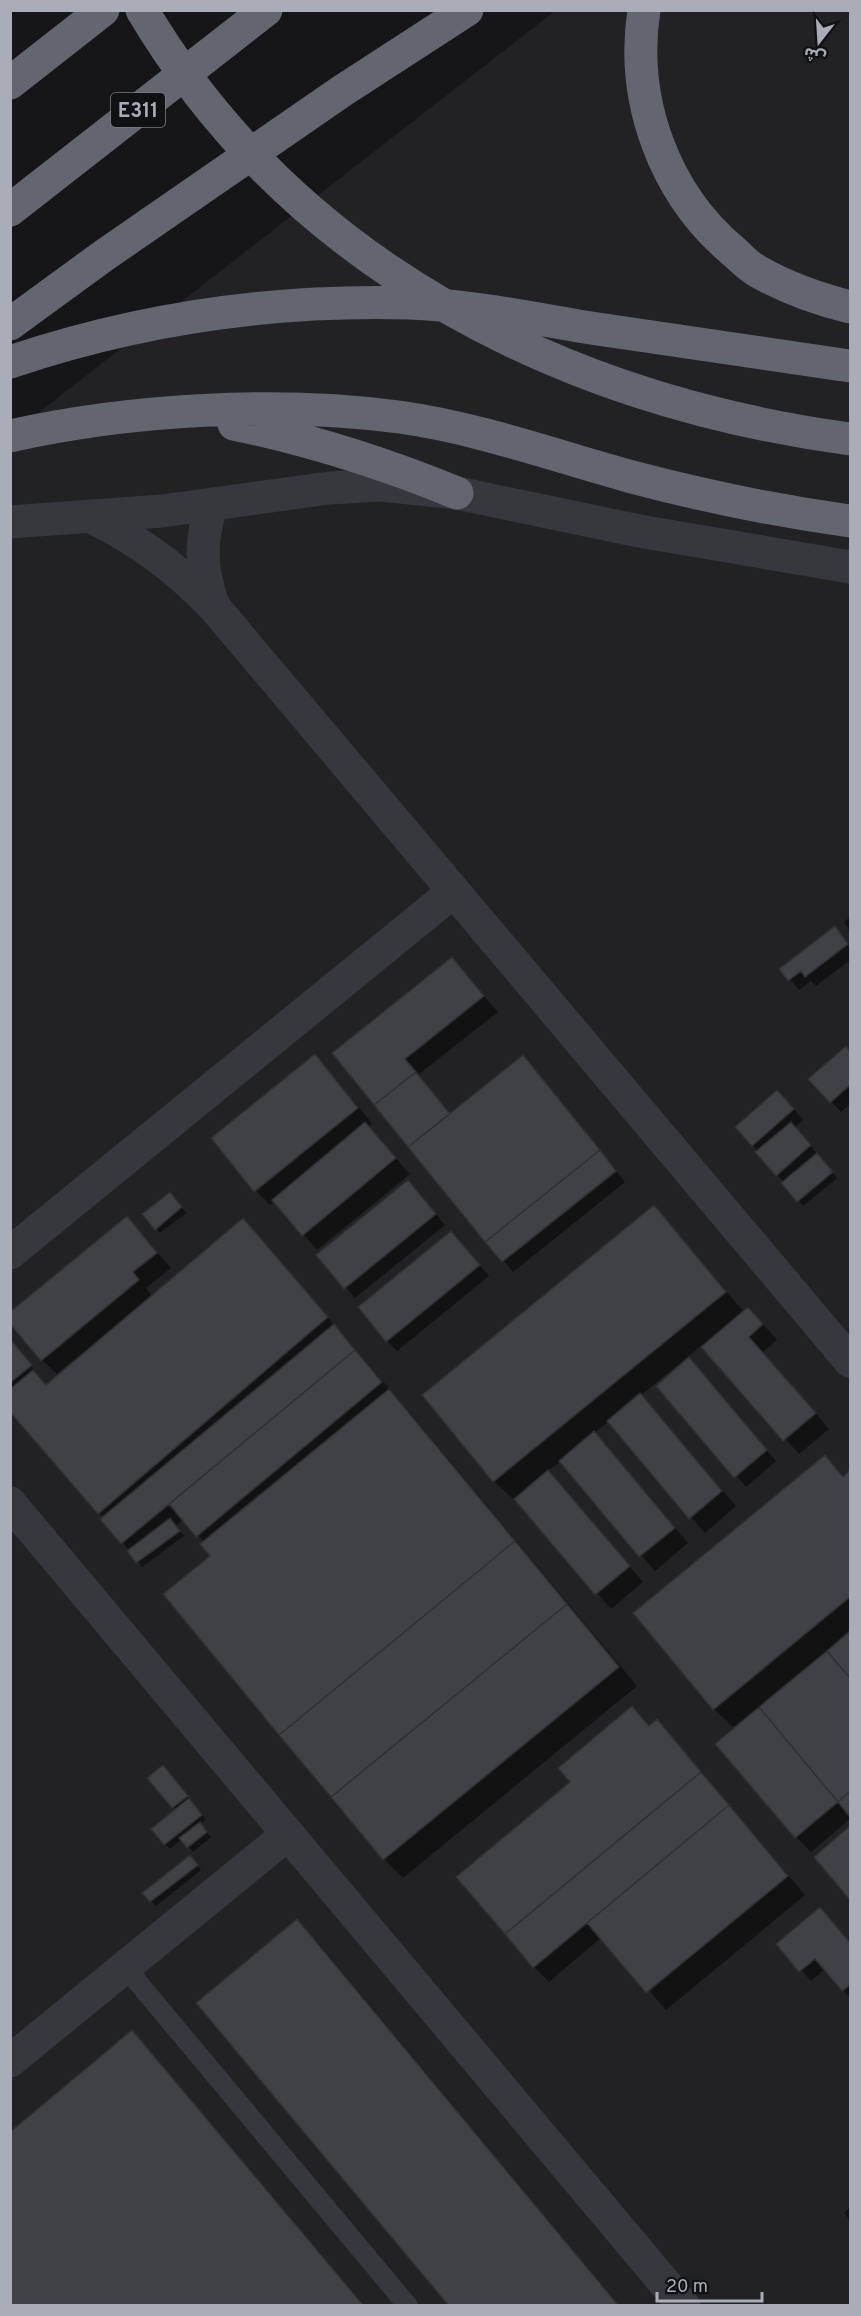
<svg xmlns="http://www.w3.org/2000/svg" width="861" height="2316" font-family="Overpass,'Noto Sans Arabic',sans-serif">
<style>
.built{fill:#222225}
.shadow{fill:#0007}
.building{fill:#404145;stroke:#303034;stroke-width:1.5}
.lines{fill:none;stroke-linecap:round;stroke-linejoin:round}
.lane{stroke:#37383d;stroke-width:20}
.street{stroke:#37383d;stroke-width:33}
.highway{stroke:#63666e;stroke-width:33}
.labels{text-anchor:middle;stroke-width:4.5;stroke-linejoin:round;paint-order:stroke}
.shield{fill:#111113;stroke:#7b7e86;stroke-width:1.5}
.shield-label{font-size:20px;font-weight:bold;fill:#a8adb8}
</style>
<rect width="100%" height="100%" fill="#161618"/>
<path class="built" d="M 555,11 L 850,11 L 850,2305 L 11,2306 L 11,434 Z"/>
<path class="shadow" d="M 850,917 L 850,932 L 844,922 Z
M 835,928 L 850,946 L 850,960 L 816,986 L 811,981 L 799,990 L 781,969 Z
M 452,959 L 498,1012 L 419,1074 L 429,1088 L 451,1115 L 523,1057 L 541,1076 L 625,1182 L 513,1272 L 334,1053 Z
M 845,1048 L 850,1053 L 850,1104 L 841,1112 L 811,1079 Z
M 315,1056 L 372,1123 L 368,1127 L 410,1174 L 317,1250 L 275,1202 L 270,1205 L 256,1191 Z
M 788,1102 L 803,1120 L 795,1127 L 837,1178 L 803,1206 L 753,1145 Z
M 418,1192 L 445,1225 L 355,1298 L 318,1255 Z
M 175,1199 L 186,1213 L 160,1233 L 156,1229 Z
M 654,1207 L 744,1312 L 762,1323 L 777,1340 L 763,1352 L 829,1429 L 799,1454 L 702,1345 L 640,1396 L 736,1506 L 705,1533 L 609,1421 L 594,1433 L 688,1543 L 655,1571 L 561,1461 L 548,1471 L 643,1582 L 611,1609 L 515,1498 L 513,1499 L 494,1481 L 424,1395 Z
M 127,1218 L 171,1268 L 146,1288 L 153,1297 L 243,1220 L 407,1409 L 637,1686 L 403,1878 L 384,1859 L 165,1595 L 212,1556 L 204,1542 L 184,1519 L 176,1526 L 184,1536 L 142,1567 L 104,1518 L 10,1410 L 10,1340 L 47,1386 L 77,1362 L 75,1359 L 57,1374 L 42,1360 Z
M 451,1233 L 489,1276 L 397,1351 L 387,1341 Z
M 699,1370 L 776,1461 L 746,1487 L 658,1386 Z
M 825,1457 L 845,1477 L 850,1472 L 850,1819 L 811,1852 L 796,1837 L 742,1723 L 741,1721 L 733,1727 L 714,1709 Z
M 632,1708 L 651,1726 L 657,1721 L 675,1740 L 805,1895 L 666,2010 L 602,1937 L 549,1982 L 534,1967 L 572,1782 Z
M 168,1772 L 206,1820 L 200,1824 L 211,1837 L 193,1852 L 182,1839 L 170,1849 L 153,1829 L 176,1810 L 149,1778 Z
M 850,1828 L 850,1898 L 816,1857 Z
M 194,1862 L 201,1870 L 156,1906 L 144,1893 Z
M 820,1909 L 850,1943 L 850,1998 L 825,1969 L 811,1981 L 778,1944 Z
M 297,1922 L 316,1940 L 620,2306 L 450,2306 Z
M 131,2032 L 150,2051 L 365,2306 L 10,2306 Z
M 850,2207 L 850,2221 L 844,2213 Z"/>
<path class="building" d="M 835,926 L 848,944 L 805,977 L 801,971 L 788,981 L 779,969 Z
M 452,957 L 484,996 L 405,1059 L 416,1072 L 374,1105 L 332,1053 Z
M 846,1046 L 850,1052 L 850,1085 L 830,1103 L 808,1079 Z
M 315,1054 L 358,1108 L 254,1192 L 211,1138 Z
M 523,1055 L 600,1150 L 485,1242 L 408,1147 Z
M 416,1072 L 450,1114 L 408,1147 L 374,1105 Z
M 777,1090 L 794,1109 L 752,1146 L 735,1127 Z
M 365,1122 L 396,1158 L 302,1236 L 272,1200 Z
M 791,1122 L 811,1145 L 776,1176 L 755,1152 Z
M 600,1150 L 616,1171 L 502,1262 L 485,1242 Z
M 817,1153 L 833,1172 L 797,1202 L 781,1183 Z
M 408,1180 L 436,1214 L 344,1289 L 316,1255 Z
M 170,1192 L 182,1207 L 155,1230 L 142,1214 Z
M 654,1205 L 726,1292 L 493,1482 L 422,1395 Z
M 127,1216 L 157,1253 L 133,1272 L 139,1280 L 41,1361 L 10,1324 L 10,1312 Z
M 243,1218 L 328,1317 L 98,1514 L 10,1412 L 10,1389 L 33,1370 L 46,1385 Z
M 451,1231 L 480,1265 L 386,1342 L 358,1307 Z
M 748,1307 L 763,1324 L 749,1337 L 816,1413 L 783,1441 L 701,1347 Z
M 334,1324 L 355,1350 L 121,1544 L 100,1519 Z
M 10,1339 L 32,1365 L 10,1383 Z
M 355,1350 L 382,1382 L 196,1537 L 169,1504 Z
M 689,1357 L 767,1450 L 734,1478 L 656,1386 Z
M 389,1389 L 515,1541 L 279,1735 L 163,1594 L 210,1556 L 200,1544 Z
M 640,1393 L 722,1491 L 689,1519 L 607,1421 Z
M 594,1431 L 675,1528 L 639,1557 L 559,1461 Z
M 825,1455 L 843,1477 L 850,1470 L 850,1597 L 713,1710 L 633,1613 Z
M 548,1470 L 630,1566 L 595,1595 L 514,1499 Z
M 170,1518 L 180,1531 L 136,1563 L 127,1551 Z
M 515,1541 L 567,1604 L 331,1797 L 279,1735 Z
M 567,1604 L 619,1667 L 383,1860 L 331,1797 Z
M 850,1631 L 850,1678 L 827,1651 Z
M 827,1651 L 850,1678 L 850,1791 L 838,1802 L 759,1707 Z
M 632,1706 L 649,1726 L 657,1719 L 701,1772 L 505,1934 L 456,1877 L 570,1782 L 558,1768 Z
M 759,1707 L 838,1802 L 795,1838 L 715,1744 Z
M 163,1765 L 188,1796 L 172,1808 L 147,1778 Z
M 701,1772 L 729,1805 L 533,1968 L 505,1934 Z
M 850,1791 L 850,1817 L 838,1802 Z
M 189,1798 L 202,1815 L 164,1845 L 151,1829 Z
M 729,1805 L 788,1876 L 646,1993 L 587,1923 Z
M 200,1822 L 207,1832 L 187,1848 L 179,1838 Z
M 850,1826 L 850,1900 L 814,1857 Z
M 190,1855 L 198,1865 L 150,1902 L 142,1893 Z
M 820,1907 L 850,1943 L 850,1985 L 842,1991 L 815,1959 L 799,1972 L 776,1944 Z
M 297,1919 L 619,2306 L 449,2306 L 196,2003 Z
M 132,2030 L 364,2306 L 10,2306 L 10,2132 Z"/>
<g class="lines">
<path class="lane" d="M 125,1967 L 408,2306"/>
<path class="street" d="M 212,504 C 200,540 200,568 213,604
M 92,517 C 140,541 178,569 215,608 L 850,1361
M 10,522 L 162,511 L 329,488 L 382,485 L 457,493 L 639,531 L 850,567
M 10,1253 L 453,892
M 10,1503 L 684,2306
M 10,2061 L 288,1834"/>
<path class="highway" d="M 142,10 C 295,267 563,400 850,439
M 644,10 C 630,100 664,193 733,251 C 741,258 748,266 757,271 C 787,288 818,299 850,307
M 10,83 L 103,10
M 10,210 L 266,10
M 10,324 L 106,254 L 342,91 L 467,10
M 10,362 C 141,318 274,299 411,303 C 472,306 531,318 591,328 C 677,341 764,353 850,366
M 234,424 C 311,440 384,463 457,493
M 10,436 C 131,409 277,401 399,417 C 479,428 555,456 632,477 C 704,496 777,511 850,521"/>
</g>
<g class="labels">
<rect class="shield" x="111" y="93" width="54" height="34" rx="4.5"/>
<g class="shield-label">
<text x="138" y="117">E311</text>
</g>
</g>
<rect width="861" height="2316" fill="none" stroke="#a8adb8" stroke-width="24"/>
<g transform="translate(819 42) rotate(197)" stroke="#111113" stroke-width="4.5" paint-order="stroke">
<path d="M0-4.5L10 22L0 15L-10 22Z" fill="#a8adb8"/>
<text y="-9" font-size="16" font-weight="bold" text-anchor="middle" fill="#a8adb8">ش</text>
</g>
<path d="M657 2292v9h105v-9" fill="none" stroke="#a8adb8" stroke-width="3"/>
<text x="666" y="2292" font-size="18" fill="#a8adb8" stroke="#111113" stroke-width="4.5" paint-order="stroke">20 m</text>
</svg>
